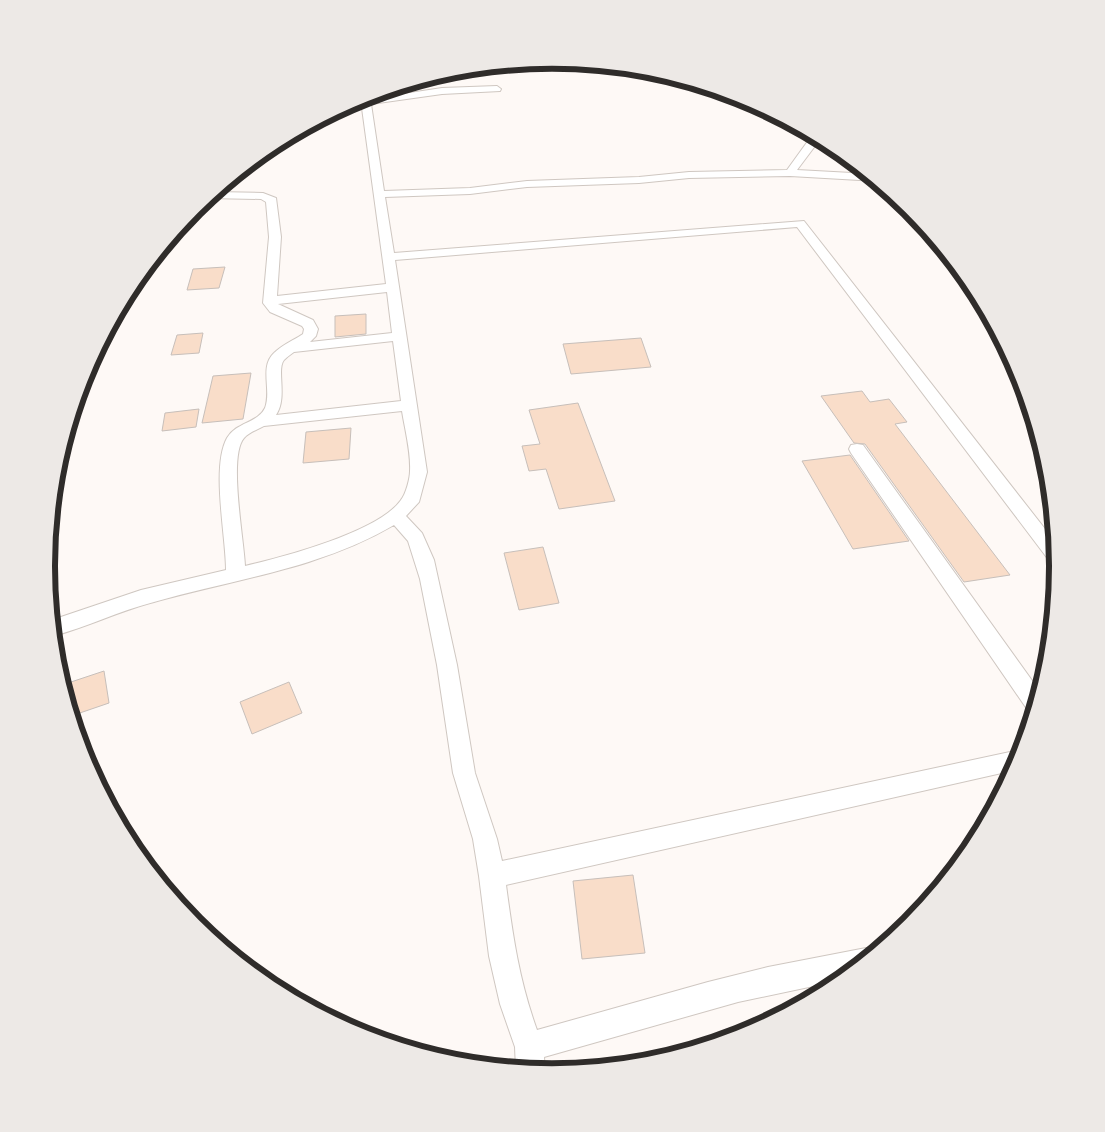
<svg xmlns="http://www.w3.org/2000/svg" width="1105" height="1132" font-family="Ubuntu,sans-serif">
<style>
.building{fill:#f9ddc9;stroke:#c7bfba}
.lines{fill:none;stroke-linecap:round;stroke-linejoin:round}
.minor-casing{stroke:#cfc7c1;stroke-width:2}
.minor{fill:#fff;fill-rule:evenodd}
.rim{fill:none;stroke:#2f2c2a;stroke-width:6}
</style>
<rect width="100%" height="100%" fill="#fef9f6"/>
<path class="building" d="M 225,267 L 219,288 L 187,290 L 193,269 Z
M 366,314 L 366,334 L 335,337 L 335,316 Z
M 203,333 L 199,353 L 171,355 L 177,335 Z
M 641,338 L 651,367 L 571,374 L 563,344 Z
M 251,373 L 243,419 L 202,423 L 213,376 Z
M 862,391 L 870,402 L 889,399 L 907,422 L 895,424 L 1010,575 L 964,582 L 865,444 L 854,443 L 821,396 Z
M 578,403 L 615,501 L 559,509 L 546,469 L 529,471 L 522,446 L 540,444 L 529,410 Z
M 199,409 L 196,427 L 162,431 L 165,413 Z
M 351,428 L 349,459 L 303,463 L 306,432 Z
M 850,455 L 909,541 L 853,549 L 802,461 Z
M 543,547 L 559,603 L 519,610 L 504,553 Z
M 104,671 L 109,703 L 71,716 L 62,685 Z
M 289,682 L 302,713 L 252,734 L 240,702 Z
M 633,875 L 645,953 L 582,959 L 573,881 Z"/>
<g class="lines">
<g class="minor-casing">
<path id="minor" d="M 497,86 L 501,89 L 500,91 L 442,94 L 371,104 L 384,191 L 470,188 L 527,181 L 639,177 L 689,172 L 787,170 L 813,134 L 821,138 L 797,170 L 870,174 L 877,181 L 790,176 L 689,178 L 639,183 L 527,187 L 470,194 L 385,197 L 394,253 L 804,221 L 1056,543 L 1059,565 L 1051,563 L 797,227 L 395,260 L 427,472 L 419,502 L 406,516 L 422,533 L 434,560 L 457,665 L 475,773 L 497,839 L 502,861 L 1024,749 L 1015,770 L 506,885 C 513,937 519,980 537,1030 L 708,982 L 768,967 L 866,948 L 876,952 L 842,980 L 738,1002 L 544,1057 L 545,1072 L 516,1069 L 515,1047 L 500,1004 L 489,956 L 479,876 L 473,839 L 453,773 L 437,665 L 420,579 L 408,541 L 394,525 C 319,569 235,579 154,602 C 119,611 87,627 53,636 L 52,620 L 141,590 L 226,570 C 226,536 211,467 227,438 C 236,422 258,423 265,408 C 272,390 259,367 274,353 C 282,345 294,340 303,334 L 304,329 L 302,326 L 270,312 L 263,303 L 269,237 L 266,202 L 261,199 L 207,198 L 214,192 L 263,193 L 276,198 L 281,237 L 277,296 L 386,284 L 362,108 L 341,108 L 350,103 L 361,102 L 361,98 L 369,95 L 370,99 L 442,88 ZM 387,292 L 392,333 L 310,342 L 316,336 L 318,329 L 313,320 L 278,304 ZM 393,341 L 401,401 L 276,415 C 288,397 276,370 284,360 C 287,357 291,354 294,352 ZM 402,411 C 405,430 411,452 410,471 C 410,478 406,494 401,500 C 379,532 283,557 245,566 C 244,540 228,456 244,438 C 249,432 257,430 264,426 Z
M 857,444 L 863,445 L 1041,693 L 1034,713 L 1029,712 L 851,453 L 849,449 L 851,445 Z"/>
</g>
<use href="#minor" class="minor"/>
</g>
<path d="M0 0H1105V1132H0ZM55 566a497 497 0 1 1 994 0a497 497 0 1 1-994 0Z" fill="#ede9e6" fill-rule="evenodd"/>
<path class="rim" d="M55 566a497 497 0 1 1 994 0a497 497 0 1 1-994 0Z"/>
</svg>
